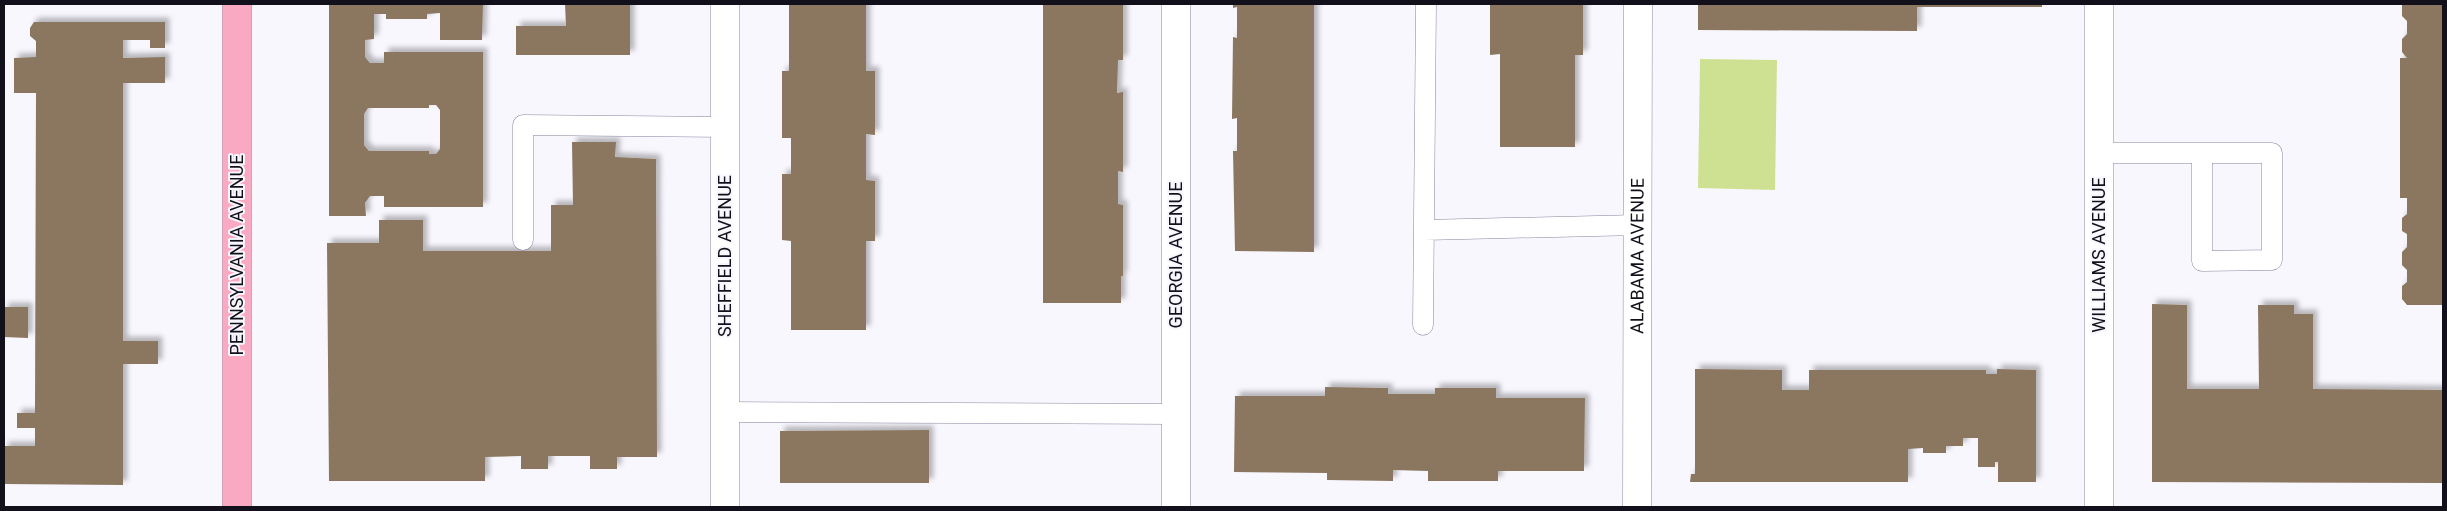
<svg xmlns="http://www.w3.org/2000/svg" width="2447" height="511" font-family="Roboto,sans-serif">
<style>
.green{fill:#cee192}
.building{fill:#8b7660;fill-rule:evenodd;filter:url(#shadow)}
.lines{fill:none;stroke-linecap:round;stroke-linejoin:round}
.service-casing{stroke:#8985a1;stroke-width:21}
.minor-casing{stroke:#8985a1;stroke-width:29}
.primary-casing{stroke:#a74e6d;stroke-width:29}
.service{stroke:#fff;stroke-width:20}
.minor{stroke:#fff;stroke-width:28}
.primary{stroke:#faa9c2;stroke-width:28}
.labels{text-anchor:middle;stroke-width:4;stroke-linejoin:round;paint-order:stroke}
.street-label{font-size:18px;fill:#12101a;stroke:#f8f7fe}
</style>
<defs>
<filter id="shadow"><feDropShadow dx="4.5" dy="-4.5" stdDeviation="2.5" flood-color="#0004"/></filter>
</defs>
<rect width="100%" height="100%" fill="#f8f7fe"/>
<path class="green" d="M 1700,59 L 1777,60 L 1775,190 L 1698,188 Z"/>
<path class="building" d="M 329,4 L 483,4 L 482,40 L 440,40 L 440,13 L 427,14 L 427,19 L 386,19 L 386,14 L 374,14 L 374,39 L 365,40 L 365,57 L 370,63 L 384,63 L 384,52 L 483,52 L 483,207 L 384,207 L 384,196 L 370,196 L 365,203 L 366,216 L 329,216 ZM 429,105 L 436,105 L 440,110 L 440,149 L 436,154 L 429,154 L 429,151 L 369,151 L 364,145 L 364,114 L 368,108 L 429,108 Z
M 565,4 L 630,4 L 630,55 L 516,55 L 516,26 L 566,26 Z
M 789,4 L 866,4 L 866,71 L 875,71 L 875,135 L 866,134 L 866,180 L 875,181 L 875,241 L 866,241 L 866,330 L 791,330 L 791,241 L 782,240 L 782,174 L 791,174 L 791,138 L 782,138 L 782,71 L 789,71 Z
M 1043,4 L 1123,4 L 1123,60 L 1118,60 L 1117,93 L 1123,92 L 1123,172 L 1118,171 L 1118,204 L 1123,205 L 1123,276 L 1121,276 L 1121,303 L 1043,303 Z
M 1233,4 L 1314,4 L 1314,252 L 1235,251 L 1233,151 L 1237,151 L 1237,118 L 1232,119 L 1233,37 L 1237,38 L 1237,7 L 1233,8 Z
M 1490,4 L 1583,4 L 1583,55 L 1575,55 L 1575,147 L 1500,147 L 1500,54 L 1490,55 Z
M 1698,4 L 2042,4 L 2042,7 L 1917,7 L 1917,31 L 1698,30 Z
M 2402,4 L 2443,4 L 2443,305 L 2407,305 L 2402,299 L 2402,286 L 2407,282 L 2407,270 L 2402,265 L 2402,252 L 2407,247 L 2407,234 L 2402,231 L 2402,218 L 2407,214 L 2407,198 L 2400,198 L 2400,58 L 2407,58 L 2402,52 L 2402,39 L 2407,34 L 2407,21 L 2402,16 Z
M 34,22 L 165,22 L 165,48 L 150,48 L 150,40 L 123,40 L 123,58 L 165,57 L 165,83 L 123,83 L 123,341 L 158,341 L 158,364 L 123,364 L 123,485 L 4,484 L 4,446 L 35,446 L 35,428 L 17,428 L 17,413 L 35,413 L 36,93 L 14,93 L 14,58 L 36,57 L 36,41 L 30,36 L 30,28 Z
M 572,142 L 616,142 L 615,157 L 656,159 L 657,457 L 617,457 L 617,469 L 590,469 L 590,456 L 548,456 L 548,469 L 521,469 L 521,456 L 485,457 L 485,481 L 329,481 L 327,243 L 379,243 L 379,220 L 423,220 L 423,251 L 551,251 L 551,205 L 573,205 Z
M 2152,304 L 2187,305 L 2187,389 L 2259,389 L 2258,305 L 2294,305 L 2294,314 L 2313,314 L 2313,389 L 2443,390 L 2443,483 L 2152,482 Z
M 4,307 L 28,307 L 28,338 L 4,337 Z
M 1695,369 L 1782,370 L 1782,390 L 1809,390 L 1809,370 L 1986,370 L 1986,374 L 1997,374 L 1997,369 L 2036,370 L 2036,482 L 1998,482 L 1998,462 L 1995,462 L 1995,467 L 1978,467 L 1978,438 L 1963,438 L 1963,446 L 1946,446 L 1946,453 L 1923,453 L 1923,448 L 1908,449 L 1908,482 L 1690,482 L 1691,474 L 1695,474 Z
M 1325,387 L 1388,388 L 1388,394 L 1435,394 L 1435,388 L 1496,388 L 1496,398 L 1585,398 L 1584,471 L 1498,471 L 1498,481 L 1428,481 L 1428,471 L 1393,470 L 1393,481 L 1327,480 L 1327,473 L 1234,472 L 1235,396 L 1325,396 Z
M 929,430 L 929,483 L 780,483 L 780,431 Z"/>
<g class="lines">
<g class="service-casing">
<path id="service" d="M 2099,153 L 2272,153 L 2272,260 L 2202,261 L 2202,153
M 1424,230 L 1638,225
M 523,240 L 523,125 L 725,127
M 1423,325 L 1426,4
M 725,412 L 1176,414"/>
</g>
<g class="minor-casing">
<g id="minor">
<path d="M 725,4 L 725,507"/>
<path d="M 1176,4 L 1176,507"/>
<path id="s1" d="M 1637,507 L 1638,4"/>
<path d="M 2099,507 L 2099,4"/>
</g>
</g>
<g class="primary-casing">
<path id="primary" d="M 237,507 L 237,4"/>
</g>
<use href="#service" class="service"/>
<use href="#minor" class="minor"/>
<use href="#primary" class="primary"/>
</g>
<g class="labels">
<g class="street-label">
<text transform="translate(237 255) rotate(-90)" y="6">PENNSYLVANIA AVENUE</text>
<text transform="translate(1176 255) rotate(-90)" y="6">GEORGIA AVENUE</text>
<text dy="6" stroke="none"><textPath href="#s1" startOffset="251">ALABAMA AVENUE</textPath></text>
<text transform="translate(2099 255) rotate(-90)" y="6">WILLIAMS AVENUE</text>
<text transform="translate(725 256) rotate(-90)" y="6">SHEFFIELD AVENUE</text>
</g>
</g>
<rect width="2447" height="511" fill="none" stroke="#12101a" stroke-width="10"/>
</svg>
